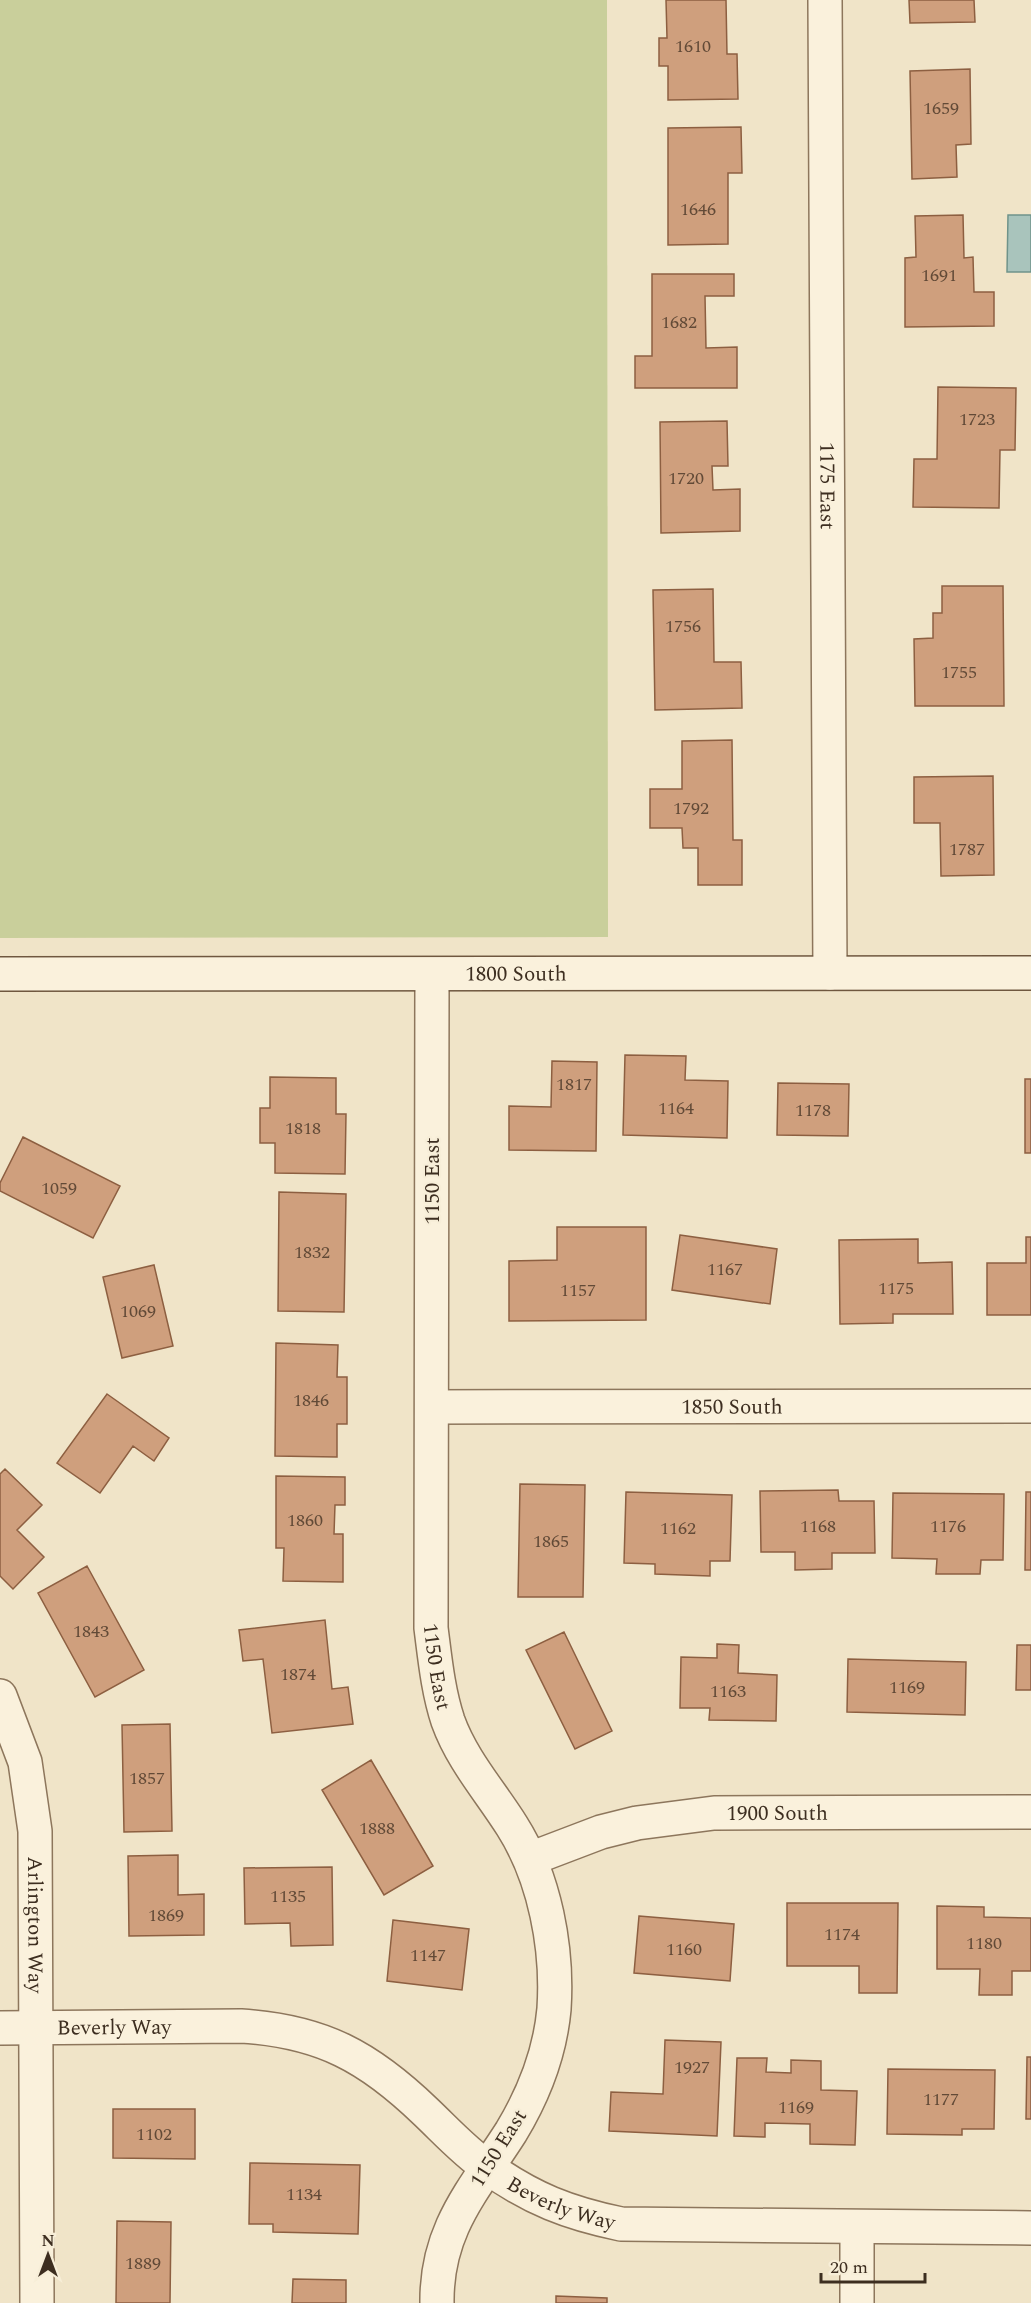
<svg xmlns="http://www.w3.org/2000/svg" width="1031" height="2303" font-family="Spectral,serif">
<style>
.green{fill:#c9cf9b}
.water{fill:#a9c4bc;stroke:#6f938a;stroke-width:1.5}
.building{fill:#cf9f7d;stroke:#8d5f41;stroke-width:1.5}
.lines{fill:none;stroke-linecap:round;stroke-linejoin:round}
.street-casing{stroke:#8d765c;stroke-width:36}
.secondary-casing{stroke:#6f573f;stroke-width:36}
.street{stroke:#faf1dc;stroke-width:33}
.secondary{stroke:#faf1dc;stroke-width:33}
.labels{text-anchor:middle;stroke-width:4.5;stroke-linejoin:round;paint-order:stroke}
.number-label{font-size:18px;fill:#624a37}
.street-label{font-size:21px;fill:#3d2e20;stroke:#f7eed8}
</style>
<rect width="100%" height="100%" fill="#f0e4c8"/>
<path class="green" d="M 0,0 L 607,0 L 608,937 L 0,938 Z"/>
<path class="water" d="M 1008,215 L 1031,215 L 1031,272 L 1007,272 Z"/>
<path class="building" d="M 666,0 L 726,0 L 727,54 L 737,54 L 738,99 L 668,100 L 668,66 L 659,66 L 659,38 L 667,38 Z
M 909,0 L 974,0 L 975,22 L 910,23 Z
M 970,69 L 971,144 L 956,145 L 957,177 L 912,179 L 910,71 Z
M 741,127 L 742,173 L 728,173 L 728,244 L 668,245 L 668,128 Z
M 963,215 L 964,258 L 973,257 L 974,292 L 994,292 L 994,326 L 905,327 L 905,258 L 916,257 L 915,216 Z
M 652,274 L 734,274 L 734,296 L 705,296 L 706,348 L 737,347 L 737,388 L 635,388 L 635,356 L 652,356 Z
M 938,387 L 1016,388 L 1015,450 L 1000,450 L 999,508 L 913,507 L 914,459 L 937,459 Z
M 727,421 L 728,466 L 712,466 L 713,490 L 740,489 L 740,531 L 661,533 L 660,422 Z
M 942,586 L 1003,586 L 1004,706 L 915,706 L 914,639 L 933,638 L 933,613 L 942,613 Z
M 713,589 L 714,662 L 741,662 L 742,708 L 655,710 L 653,590 Z
M 732,740 L 733,840 L 742,840 L 742,885 L 698,885 L 698,848 L 683,848 L 682,828 L 650,828 L 650,789 L 682,789 L 682,741 Z
M 993,776 L 994,875 L 941,876 L 940,823 L 914,823 L 914,777 Z
M 625,1055 L 686,1056 L 685,1080 L 728,1081 L 727,1138 L 623,1135 Z
M 552,1061 L 597,1062 L 596,1151 L 509,1150 L 509,1106 L 551,1107 Z
M 270,1077 L 336,1078 L 336,1114 L 346,1114 L 345,1174 L 275,1173 L 275,1143 L 260,1143 L 260,1108 L 270,1108 Z
M 1025,1079 L 1031,1079 L 1031,1153 L 1025,1153 Z
M 778,1083 L 849,1084 L 848,1136 L 777,1135 Z
M 23,1137 L 120,1186 L 93,1238 L 0,1191 L 0,1183 Z
M 279,1192 L 346,1194 L 344,1312 L 278,1311 Z
M 557,1227 L 646,1227 L 646,1320 L 509,1321 L 509,1261 L 557,1260 Z
M 680,1235 L 777,1249 L 770,1304 L 672,1290 Z
M 1026,1237 L 1031,1237 L 1031,1315 L 987,1315 L 987,1263 L 1026,1263 Z
M 918,1239 L 918,1263 L 952,1262 L 953,1314 L 893,1314 L 893,1323 L 840,1324 L 839,1240 Z
M 154,1265 L 173,1346 L 122,1358 L 103,1277 Z
M 276,1343 L 338,1345 L 337,1377 L 347,1377 L 347,1424 L 337,1424 L 337,1457 L 275,1456 Z
M 107,1394 L 169,1438 L 154,1461 L 133,1446 L 100,1493 L 57,1463 Z
M 5,1469 L 42,1505 L 17,1530 L 44,1557 L 13,1589 L 0,1576 L 0,1474 Z
M 276,1476 L 345,1477 L 345,1505 L 335,1505 L 334,1534 L 343,1534 L 343,1582 L 283,1581 L 284,1548 L 276,1548 Z
M 520,1484 L 585,1485 L 583,1597 L 518,1597 Z
M 838,1490 L 839,1501 L 874,1501 L 875,1553 L 832,1553 L 832,1569 L 795,1570 L 795,1552 L 761,1552 L 760,1491 Z
M 626,1492 L 732,1495 L 730,1561 L 710,1561 L 710,1576 L 655,1574 L 655,1564 L 624,1563 Z
M 1026,1492 L 1031,1492 L 1031,1570 L 1025,1570 Z
M 893,1493 L 1004,1494 L 1003,1560 L 981,1560 L 980,1574 L 936,1574 L 937,1559 L 892,1558 Z
M 87,1566 L 144,1670 L 95,1697 L 38,1593 Z
M 325,1620 L 332,1689 L 348,1687 L 353,1724 L 272,1733 L 263,1659 L 243,1661 L 239,1630 Z
M 564,1632 L 612,1731 L 575,1749 L 526,1650 Z
M 717,1644 L 739,1645 L 738,1673 L 777,1675 L 776,1721 L 709,1720 L 710,1708 L 680,1708 L 681,1657 L 717,1658 Z
M 1017,1645 L 1031,1645 L 1031,1690 L 1016,1690 Z
M 848,1659 L 966,1662 L 965,1715 L 847,1712 Z
M 170,1724 L 172,1831 L 124,1832 L 122,1725 Z
M 371,1760 L 433,1866 L 384,1895 L 322,1790 Z
M 178,1855 L 178,1895 L 204,1894 L 204,1935 L 129,1936 L 128,1856 Z
M 332,1867 L 333,1945 L 291,1946 L 290,1923 L 245,1924 L 244,1868 Z
M 787,1903 L 898,1903 L 897,1993 L 859,1993 L 859,1966 L 787,1966 Z
M 937,1906 L 984,1907 L 984,1917 L 1031,1918 L 1031,1971 L 1012,1971 L 1012,1995 L 979,1995 L 980,1969 L 937,1969 Z
M 639,1916 L 734,1924 L 730,1981 L 634,1973 Z
M 393,1920 L 469,1929 L 462,1990 L 387,1981 Z
M 665,2040 L 721,2042 L 717,2136 L 609,2131 L 611,2092 L 663,2094 Z
M 1027,2057 L 1031,2057 L 1031,2119 L 1026,2119 Z
M 737,2058 L 767,2058 L 766,2072 L 791,2073 L 791,2060 L 821,2061 L 821,2090 L 857,2091 L 855,2145 L 810,2144 L 810,2124 L 765,2123 L 765,2137 L 734,2136 Z
M 888,2069 L 995,2070 L 994,2129 L 962,2129 L 962,2135 L 887,2134 Z
M 113,2109 L 195,2109 L 195,2159 L 113,2158 Z
M 250,2163 L 360,2165 L 358,2234 L 273,2232 L 273,2224 L 249,2224 Z
M 117,2221 L 171,2222 L 170,2303 L 116,2303 Z
M 293,2279 L 346,2280 L 346,2303 L 292,2303 Z
M 556,2296 L 607,2298 L 607,2303 L 556,2303 Z"/>
<g class="lines">
<g class="street-casing">
<g id="street">
<path id="s1" d="M 825,0 L 830,973"/>
<path id="s2" d="M 432,975 L 431,1628 C 435,1659 438,1691 448,1721 C 462,1760 490,1791 512,1826 C 545,1878 558,1948 554,2009 C 550,2053 534,2094 511,2132 C 474,2190 436,2229 437,2303"/>
<path id="s3" d="M 432,1407 L 1031,1406"/>
<path id="s4" d="M 0,1696 L 25,1762 L 35,1831 L 37,2303"/>
<path id="s5" d="M 530,1859 L 601,1832 L 637,1823 L 714,1813 L 1031,1812"/>
<path id="s6" d="M 0,2028 L 241,2026 C 322,2031 369,2057 426,2112 C 446,2131 465,2152 487,2167 C 532,2199 568,2213 621,2224 L 1031,2228"/>
<path d="M 857,2303 L 857,2228"/>
</g>
</g>
<g class="secondary-casing">
<g id="secondary">
<path id="s7" d="M 0,974 L 1031,973"/>
</g>
</g>
<use href="#street" class="street"/>
<use href="#secondary" class="secondary"/>
</g>
<g class="labels">
<g class="number-label">
<text x="693" y="52">1610</text>
<text x="941" y="114">1659</text>
<text x="698" y="215">1646</text>
<text x="939" y="281">1691</text>
<text x="679" y="328">1682</text>
<text x="977" y="425">1723</text>
<text x="686" y="484">1720</text>
<text x="683" y="632">1756</text>
<text x="959" y="678">1755</text>
<text x="691" y="814">1792</text>
<text x="967" y="855">1787</text>
<text x="574" y="1090">1817</text>
<text x="676" y="1114">1164</text>
<text x="813" y="1116">1178</text>
<text x="303" y="1134">1818</text>
<text x="59" y="1194">1059</text>
<text x="312" y="1258">1832</text>
<text x="725" y="1275">1167</text>
<text x="896" y="1294">1175</text>
<text x="578" y="1296">1157</text>
<text x="138" y="1317">1069</text>
<text x="311" y="1406">1846</text>
<text x="305" y="1526">1860</text>
<text x="818" y="1532">1168</text>
<text x="948" y="1532">1176</text>
<text x="678" y="1534">1162</text>
<text x="551" y="1547">1865</text>
<text x="91" y="1637">1843</text>
<text x="298" y="1680">1874</text>
<text x="907" y="1693">1169</text>
<text x="728" y="1697">1163</text>
<text x="147" y="1784">1857</text>
<text x="377" y="1834">1888</text>
<text x="288" y="1902">1135</text>
<text x="166" y="1921">1869</text>
<text x="842" y="1940">1174</text>
<text x="984" y="1949">1180</text>
<text x="684" y="1955">1160</text>
<text x="428" y="1961">1147</text>
<text x="692" y="2073">1927</text>
<text x="941" y="2105">1177</text>
<text x="796" y="2113">1169</text>
<text x="154" y="2140">1102</text>
<text x="304" y="2200">1134</text>
<text x="143" y="2269">1889</text>
</g>
<g class="street-label">
<text dy="7" stroke="none"><textPath href="#s1" startOffset="486">1175 East</textPath></text>
<text dy="7" stroke="none"><textPath href="#s7" startOffset="516">1800 South</textPath></text>
<text transform="translate(432 1181) rotate(-90)" y="7">1150 East</text>
<text dy="7" stroke="none"><textPath href="#s3" startOffset="300">1850 South</textPath></text>
<text dy="7" stroke="none"><textPath href="#s2" startOffset="692">1150 East</textPath></text>
<text dy="7" stroke="none"><textPath href="#s5" startOffset="254">1900 South</textPath></text>
<text dy="7" stroke="none"><textPath href="#s4" startOffset="234">Arlington Way</textPath></text>
<text dy="7" stroke="none"><textPath href="#s6" startOffset="114">Beverly Way</textPath></text>
<text transform="translate(498 2148) rotate(-58)" y="7">1150 East</text>
<text dy="7" stroke="none"><textPath href="#s6" startOffset="616">Beverly Way</textPath></text>
</g>
</g>
<g transform="translate(48 2255)" stroke="#f7eed8" stroke-width="4.5" paint-order="stroke">
<path d="M0-4.5L10 22L0 15L-10 22Z" fill="#3d2e20"/>
<text y="-9" font-size="16" font-weight="bold" text-anchor="middle" fill="#3d2e20">N</text>
</g>
<path d="M821 2273v9h104v-9" fill="none" stroke="#3d2e20" stroke-width="3"/>
<text x="830" y="2273" font-size="18" fill="#3d2e20" stroke="#f7eed8" stroke-width="4.5" paint-order="stroke">20 m</text>
</svg>
